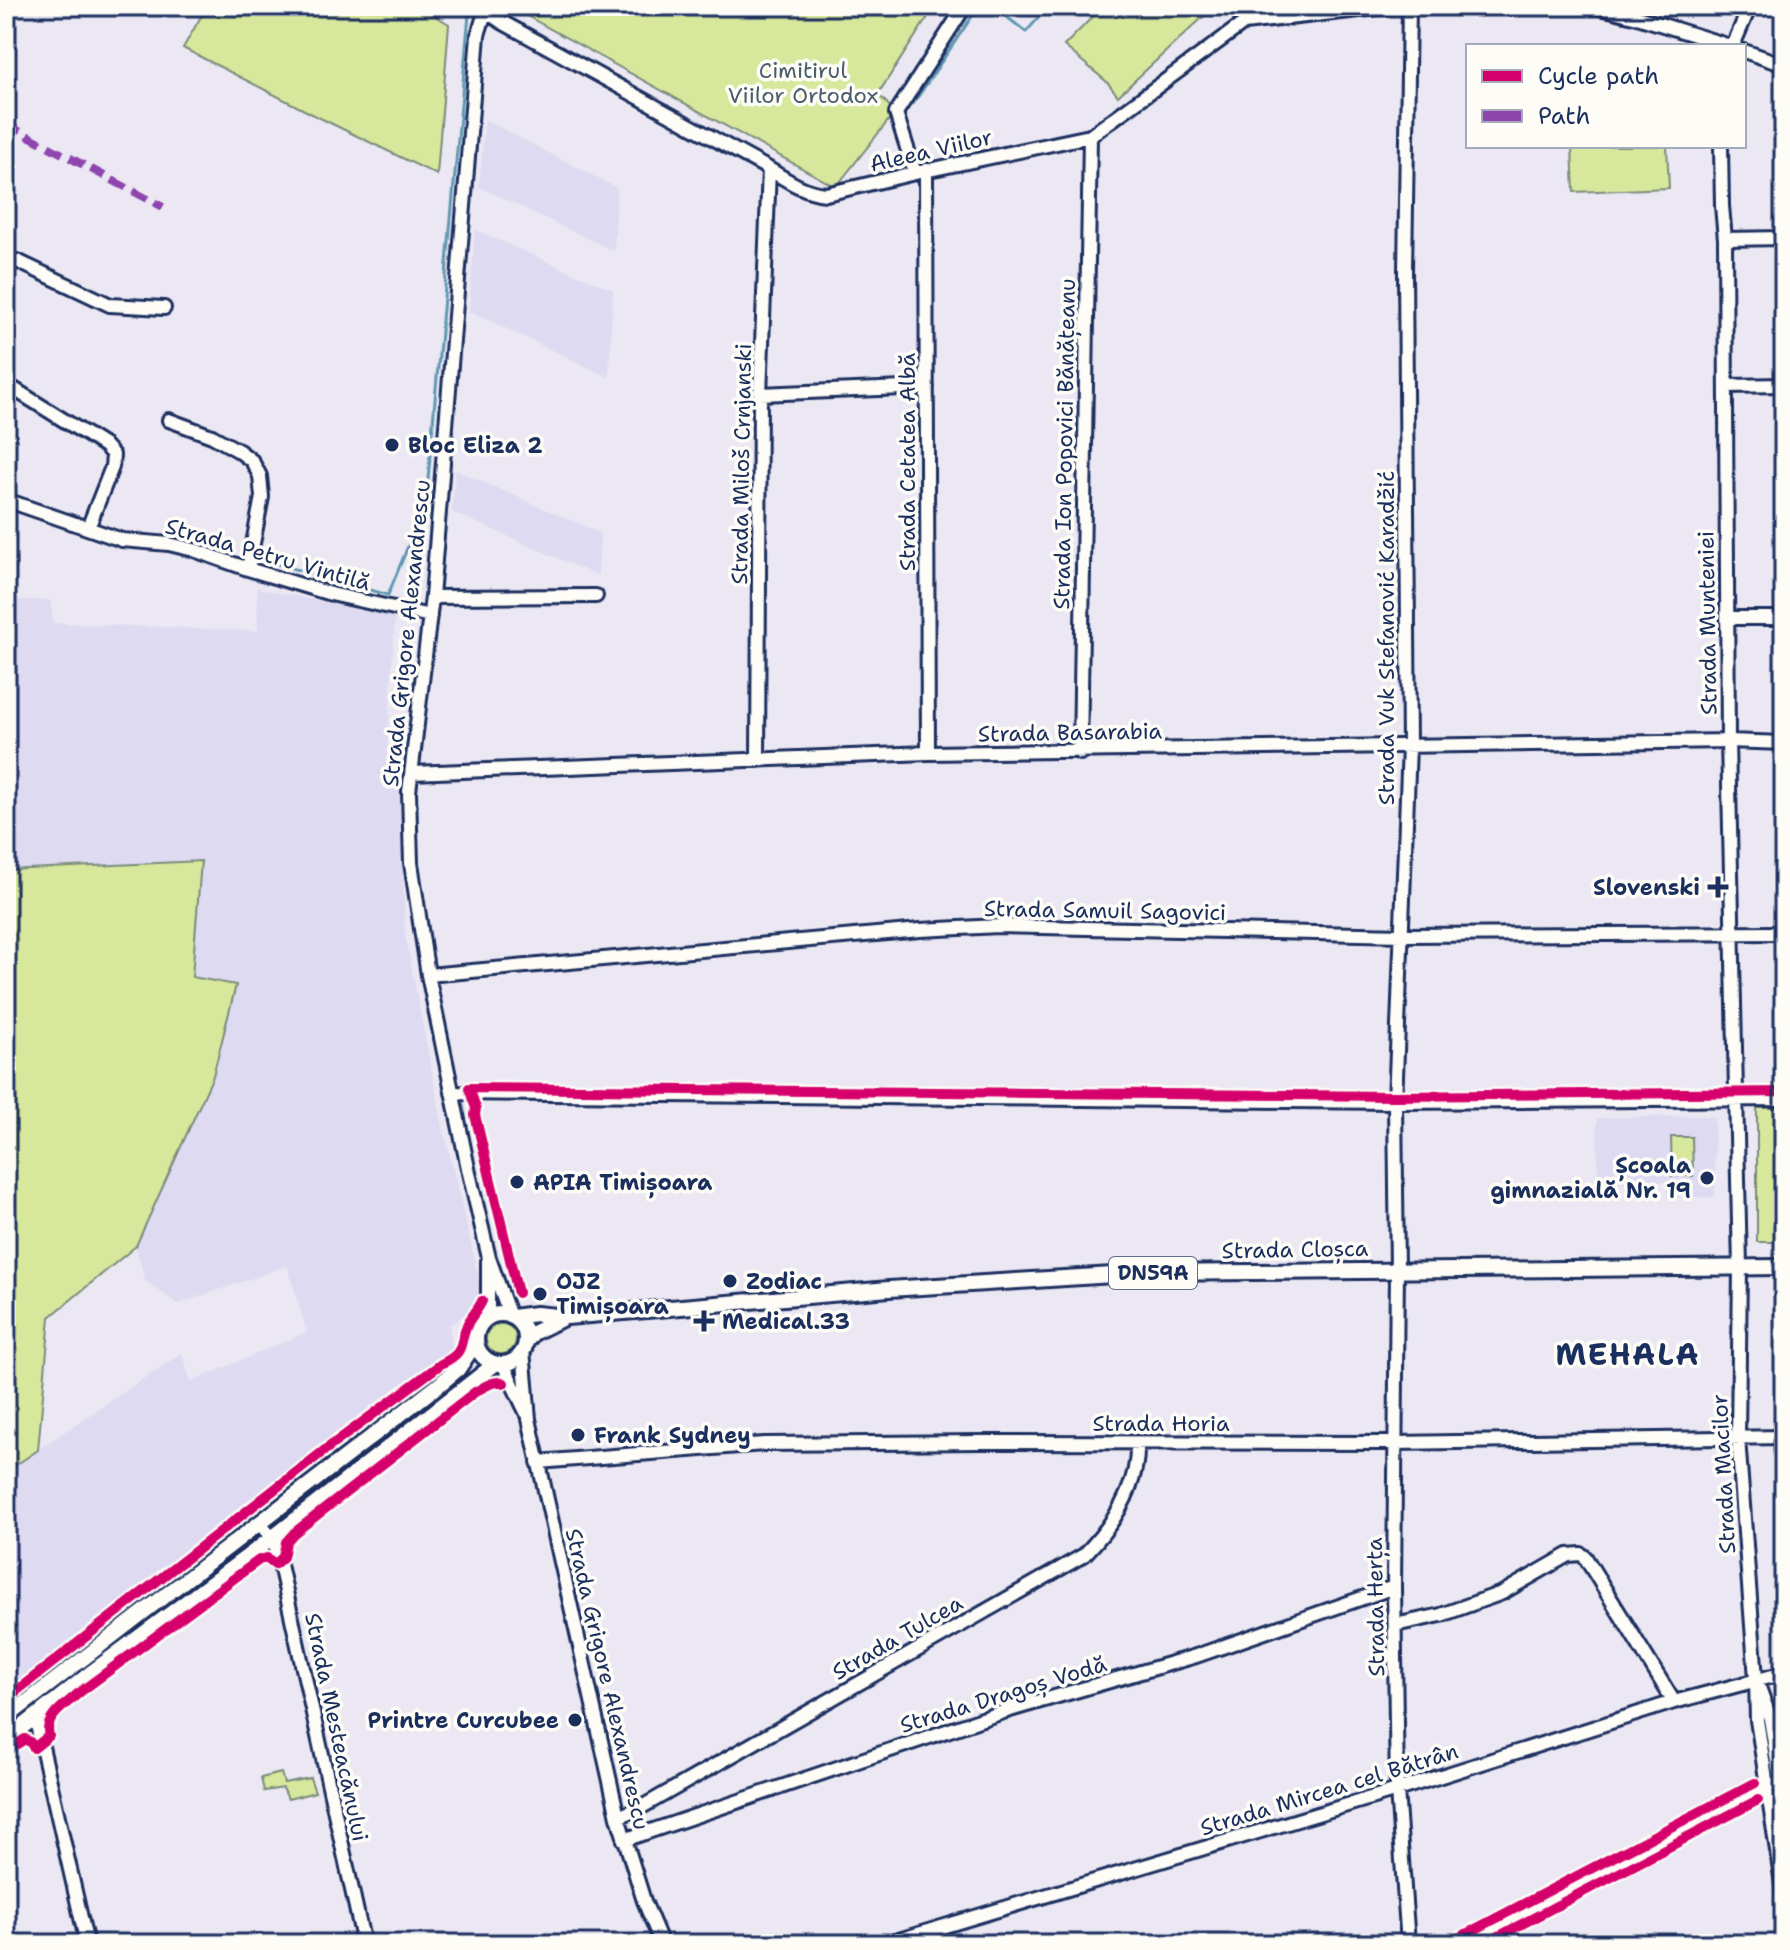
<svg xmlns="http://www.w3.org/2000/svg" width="1790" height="1950" font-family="'Shantell Sans',sans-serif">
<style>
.built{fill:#dedaf1}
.green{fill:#d7e79b;stroke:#798b7c;stroke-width:2}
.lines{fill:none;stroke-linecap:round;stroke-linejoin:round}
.stream{stroke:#6098b2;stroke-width:3}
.minor-casing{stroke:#1b2f5e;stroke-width:18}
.major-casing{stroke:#1b2f5e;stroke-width:20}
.minor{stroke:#fdfcf7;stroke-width:12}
.major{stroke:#fdfcf7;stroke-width:14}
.quiet{stroke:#8e44ad;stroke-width:8;stroke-dasharray:16 8;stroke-linecap:butt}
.cycleway-casing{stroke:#fdfcf7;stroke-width:15}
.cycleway{stroke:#d6006c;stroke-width:10}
.poi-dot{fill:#1b2f5e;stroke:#fdfcf7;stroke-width:3}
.labels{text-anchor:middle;stroke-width:7;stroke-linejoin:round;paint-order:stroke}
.shield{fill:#fdfcf7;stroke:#5f6c8c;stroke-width:2}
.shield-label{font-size:20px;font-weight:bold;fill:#1b2f5e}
.park-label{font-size:22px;fill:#4a5d6d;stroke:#fdfcf7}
.street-label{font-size:22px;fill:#1b2f5e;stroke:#fdfcf7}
.poi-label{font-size:22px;font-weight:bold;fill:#1b2f5e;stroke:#fdfcf7;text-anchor:start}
.district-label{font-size:30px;font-weight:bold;letter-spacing:2px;fill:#1b2f5e;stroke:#fdfcf7}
</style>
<rect width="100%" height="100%" fill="#ebe8f3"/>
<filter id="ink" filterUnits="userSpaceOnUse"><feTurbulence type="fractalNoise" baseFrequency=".0125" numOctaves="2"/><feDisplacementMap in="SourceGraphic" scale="16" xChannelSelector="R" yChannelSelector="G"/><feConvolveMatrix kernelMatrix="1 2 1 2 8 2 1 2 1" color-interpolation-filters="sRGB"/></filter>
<g filter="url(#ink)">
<path class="built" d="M 485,120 L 617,188 L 614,251 L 479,187 Z
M 475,230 L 613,290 L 609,377 L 469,311 Z
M 455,470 L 600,533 L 598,576 L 452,512 Z
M 257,588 L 395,617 L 385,789 L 400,788 L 405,935 L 442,1123 L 475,1261 L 482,1296 L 467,1314 L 449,1325 L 453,1353 L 331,1449 L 6,1696 L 6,1471 L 182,1353 L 191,1382 L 307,1332 L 287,1266 L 178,1304 L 145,1281 L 136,1246 L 213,1076 L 192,977 L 200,861 L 6,870 L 6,600 L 50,600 L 53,623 L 258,631 Z
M 1714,1116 L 1715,1197 L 1667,1197 L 1666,1182 L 1598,1183 L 1597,1118 Z"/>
<path class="green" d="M 207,6 L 418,6 L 449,24 L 437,175 L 318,117 L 183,48 Z
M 509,6 L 935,6 L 878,94 L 895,112 L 836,187 Z
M 1103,6 L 1215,6 L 1118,96 L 1107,82 L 1064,46 Z
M 1608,146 L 1667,146 L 1669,188 L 1574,192 L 1572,147 Z
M 201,861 L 192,977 L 236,985 L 213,1076 L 136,1246 L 50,1317 L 38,1450 L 7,1471 L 6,1476 L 6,870 Z
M 1757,1108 L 1784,1108 L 1784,1242 L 1757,1242 Z
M 1671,1137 L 1692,1137 L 1693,1176 L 1672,1176 Z
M486 1339a15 15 0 1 1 30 0a15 15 0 1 1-30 0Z
M 281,1773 L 284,1783 L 310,1778 L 315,1792 L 288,1799 L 283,1788 L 264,1791 L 261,1778 Z"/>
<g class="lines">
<path class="stream" d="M 993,6 L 1026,32 L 1049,6
M 913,104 L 979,6
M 259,559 L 388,595 L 426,502 L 469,14"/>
<g class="minor-casing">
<path id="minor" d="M 487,6 L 478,35 L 432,597 L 409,792 L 411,863 L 428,975 L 469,1173 L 489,1258 L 510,1317
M 1593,6 L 1634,16 L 1730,46
M 484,10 L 502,22 L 769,169 C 788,181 804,192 826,194 L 915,173 L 1090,136 L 1244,23 L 1395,6
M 1731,46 L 1735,41 L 1750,6
M 1744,51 L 1784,65
M 1721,146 L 1722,206 L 1725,239 L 1728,741 L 1740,1267 L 1738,1438 L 1756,1679 L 1757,1720 L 1784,1897
M 926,170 L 928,753
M 915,173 L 896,113 L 965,6
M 1725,239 L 1784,238
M 17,261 L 110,305 L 164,308
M 6,384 L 105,446 L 113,455 L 112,467 L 88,528
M 1726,386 L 1784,385
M 760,394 L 927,387
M 169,420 L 212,436 L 239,451 L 252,461 L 260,476 L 262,497 L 248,569
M 6,500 L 122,540 L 169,544 L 194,550 L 248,569 L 331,594 L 430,616
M 432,597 L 596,596
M 1727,618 L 1784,618
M 1080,753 L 1090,136
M 758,760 L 760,394 L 769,169
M 412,773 L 928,753 L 1728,741 L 1784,743
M 428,975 L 920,930 L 999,926 L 1403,935 L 1784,933
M 452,1093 L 1395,1102 L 1784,1099
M 488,1318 L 488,1261
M 523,1350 L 529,1419 L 618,1817 L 644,1901 L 662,1944
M 503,1364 L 526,1412
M 538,1462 L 764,1444 L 980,1442 L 1395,1443 L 1784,1437
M 260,1524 L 272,1538 L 279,1560 L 364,1944
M 1395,1625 L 1441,1615 L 1502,1593 L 1568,1555 L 1581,1554 L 1585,1557 L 1674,1702
M 1760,1690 L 1770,1718 L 1784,1804
M 35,1716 L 87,1944
M 618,1817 L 640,1808 L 1084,1555 C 1113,1525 1139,1486 1137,1443
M 624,1840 L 1003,1712 L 1196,1656 L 1394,1587
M 885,1944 L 1397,1790 L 1674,1702 L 1784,1673
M 1408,1944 L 1397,1790 L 1394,1587 L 1397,1270 L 1395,1102 L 1409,746 L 1405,271 L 1409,6
M 1465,1944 L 1756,1791 L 1781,1782"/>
</g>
<g class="major-casing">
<path id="major" d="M476 1339a25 25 0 1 1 50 0a25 25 0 1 1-50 0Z
M 512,1317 L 536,1314 L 567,1317 L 889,1289 L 1145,1273 L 1784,1267
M 526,1342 L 533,1333 L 563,1318
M 6,1718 L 440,1384 L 458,1369 L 476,1342
M 6,1740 L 93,1671 L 272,1538 L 495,1364"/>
</g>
<use href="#minor" class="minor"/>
<use href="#major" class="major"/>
<path class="quiet" d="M 6,124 L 163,207"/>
<g class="cycleway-casing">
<path id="cycleway" d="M 518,1293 L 475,1115 L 476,1108 L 469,1088 L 1395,1096 L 1784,1092
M 6,1699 L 325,1450 L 441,1364 C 468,1351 457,1345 468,1323 C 472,1315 478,1310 482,1301
M 6,1751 L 25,1739 L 30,1742 L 34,1748 L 49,1736 C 43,1717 67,1704 80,1692 L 259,1560 L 267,1558 L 275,1564 L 283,1557 L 286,1542 L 294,1533 L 475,1392 C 483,1388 494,1379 504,1383
M 1447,1944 L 1755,1783
M 1484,1944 L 1758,1800"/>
</g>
<use href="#cycleway" class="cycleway"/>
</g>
</g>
<g class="poi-dot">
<circle cx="392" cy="445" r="8"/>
<path d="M1714 875h8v8h8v8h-8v8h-8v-8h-8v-8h8z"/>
<circle cx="1707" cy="1178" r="8"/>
<circle cx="517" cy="1182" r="8"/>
<circle cx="730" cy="1281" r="8"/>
<circle cx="540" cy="1294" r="8"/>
<path d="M700 1309h8v8h8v8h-8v8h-8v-8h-8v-8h8z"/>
<circle cx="578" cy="1435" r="8"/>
<circle cx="575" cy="1720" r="8"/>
</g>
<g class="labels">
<rect class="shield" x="1109" y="1257" width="88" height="32" rx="6"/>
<g class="shield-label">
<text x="1153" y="1280">DN59A</text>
</g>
<g class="park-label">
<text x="803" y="78">Cimitirul<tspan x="803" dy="25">Viilor Ortodox</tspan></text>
</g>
<g class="street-label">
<text transform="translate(931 150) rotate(-13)" y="8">Aleea Viilor</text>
<text transform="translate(1064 444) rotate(-89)" y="8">Strada Ion Popovici Bănățeanu</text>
<text transform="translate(907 462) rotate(-90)" y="8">Strada Cetatea Albă</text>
<text transform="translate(741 464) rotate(-89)" y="8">Strada Miloš Crnjanski</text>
<text transform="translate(268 554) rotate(16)" y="8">Strada Petru Vintilă</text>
<text transform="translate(1707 623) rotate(-91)" y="8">Strada Munteniei</text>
<text transform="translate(406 633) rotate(-84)" y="8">Strada Grigore Alexandrescu</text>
<text transform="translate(1386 638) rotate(-90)" y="8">Strada Vuk Stefanović Karadžić</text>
<text transform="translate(1070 732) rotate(-1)" y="8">Strada Basarabia</text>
<text transform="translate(1105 910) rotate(1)" y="8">Strada Samuil Sagovici</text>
<text transform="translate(1295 1249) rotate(-1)" y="8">Strada Cloșca</text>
<text x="1161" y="1431">Strada Horia</text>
<text transform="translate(1723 1474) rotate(-93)" y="8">Strada Macilor</text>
<text transform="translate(1375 1607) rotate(-91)" y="8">Strada Herța</text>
<text transform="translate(897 1637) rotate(-30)" y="8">Strada Tulcea</text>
<text transform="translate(608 1679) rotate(77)" y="8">Strada Grigore Alexandrescu</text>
<text transform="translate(1003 1694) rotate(-17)" y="8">Strada Dragoș Vodă</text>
<text transform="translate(337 1727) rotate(78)" y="8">Strada Mesteacănului</text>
<text transform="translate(1329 1789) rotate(-17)" y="8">Strada Mircea cel Bătrân</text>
</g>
<g class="poi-label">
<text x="408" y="453">Bloc Eliza 2</text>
<text x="1700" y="895" text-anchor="end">Slovenski</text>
<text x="1691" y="1173" text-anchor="end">Școala<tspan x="1691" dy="25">gimnazială Nr. 19</tspan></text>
<text x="533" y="1190">APIA Timișoara</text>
<text x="556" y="1289">OJZ<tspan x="556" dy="25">Timișoara</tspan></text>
<text x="746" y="1289">Zodiac</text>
<text x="722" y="1329">Medical.33</text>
<text x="594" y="1443">Frank Sydney</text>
<text x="559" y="1728" text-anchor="end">Printre Curcubee</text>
</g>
<g class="district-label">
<text x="1628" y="1365">MEHALA</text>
</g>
</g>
<rect width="1790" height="1950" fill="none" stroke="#fdfcf7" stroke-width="32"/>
<rect x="16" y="16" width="1758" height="1918" fill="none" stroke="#1b2f5e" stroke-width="3" filter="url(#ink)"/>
<rect x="1466" y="44" width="280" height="104" fill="#fdfcf7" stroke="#a3aaba" stroke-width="2"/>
<rect x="1482" y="70" width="40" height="12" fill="#d6006c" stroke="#a3aaba" stroke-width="2"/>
<text x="1538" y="84" font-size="24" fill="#1b2f5e">Cycle path</text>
<rect x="1482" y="110" width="40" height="12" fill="#8e44ad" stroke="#a3aaba" stroke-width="2"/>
<text x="1538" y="124" font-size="24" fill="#1b2f5e">Path</text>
</svg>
